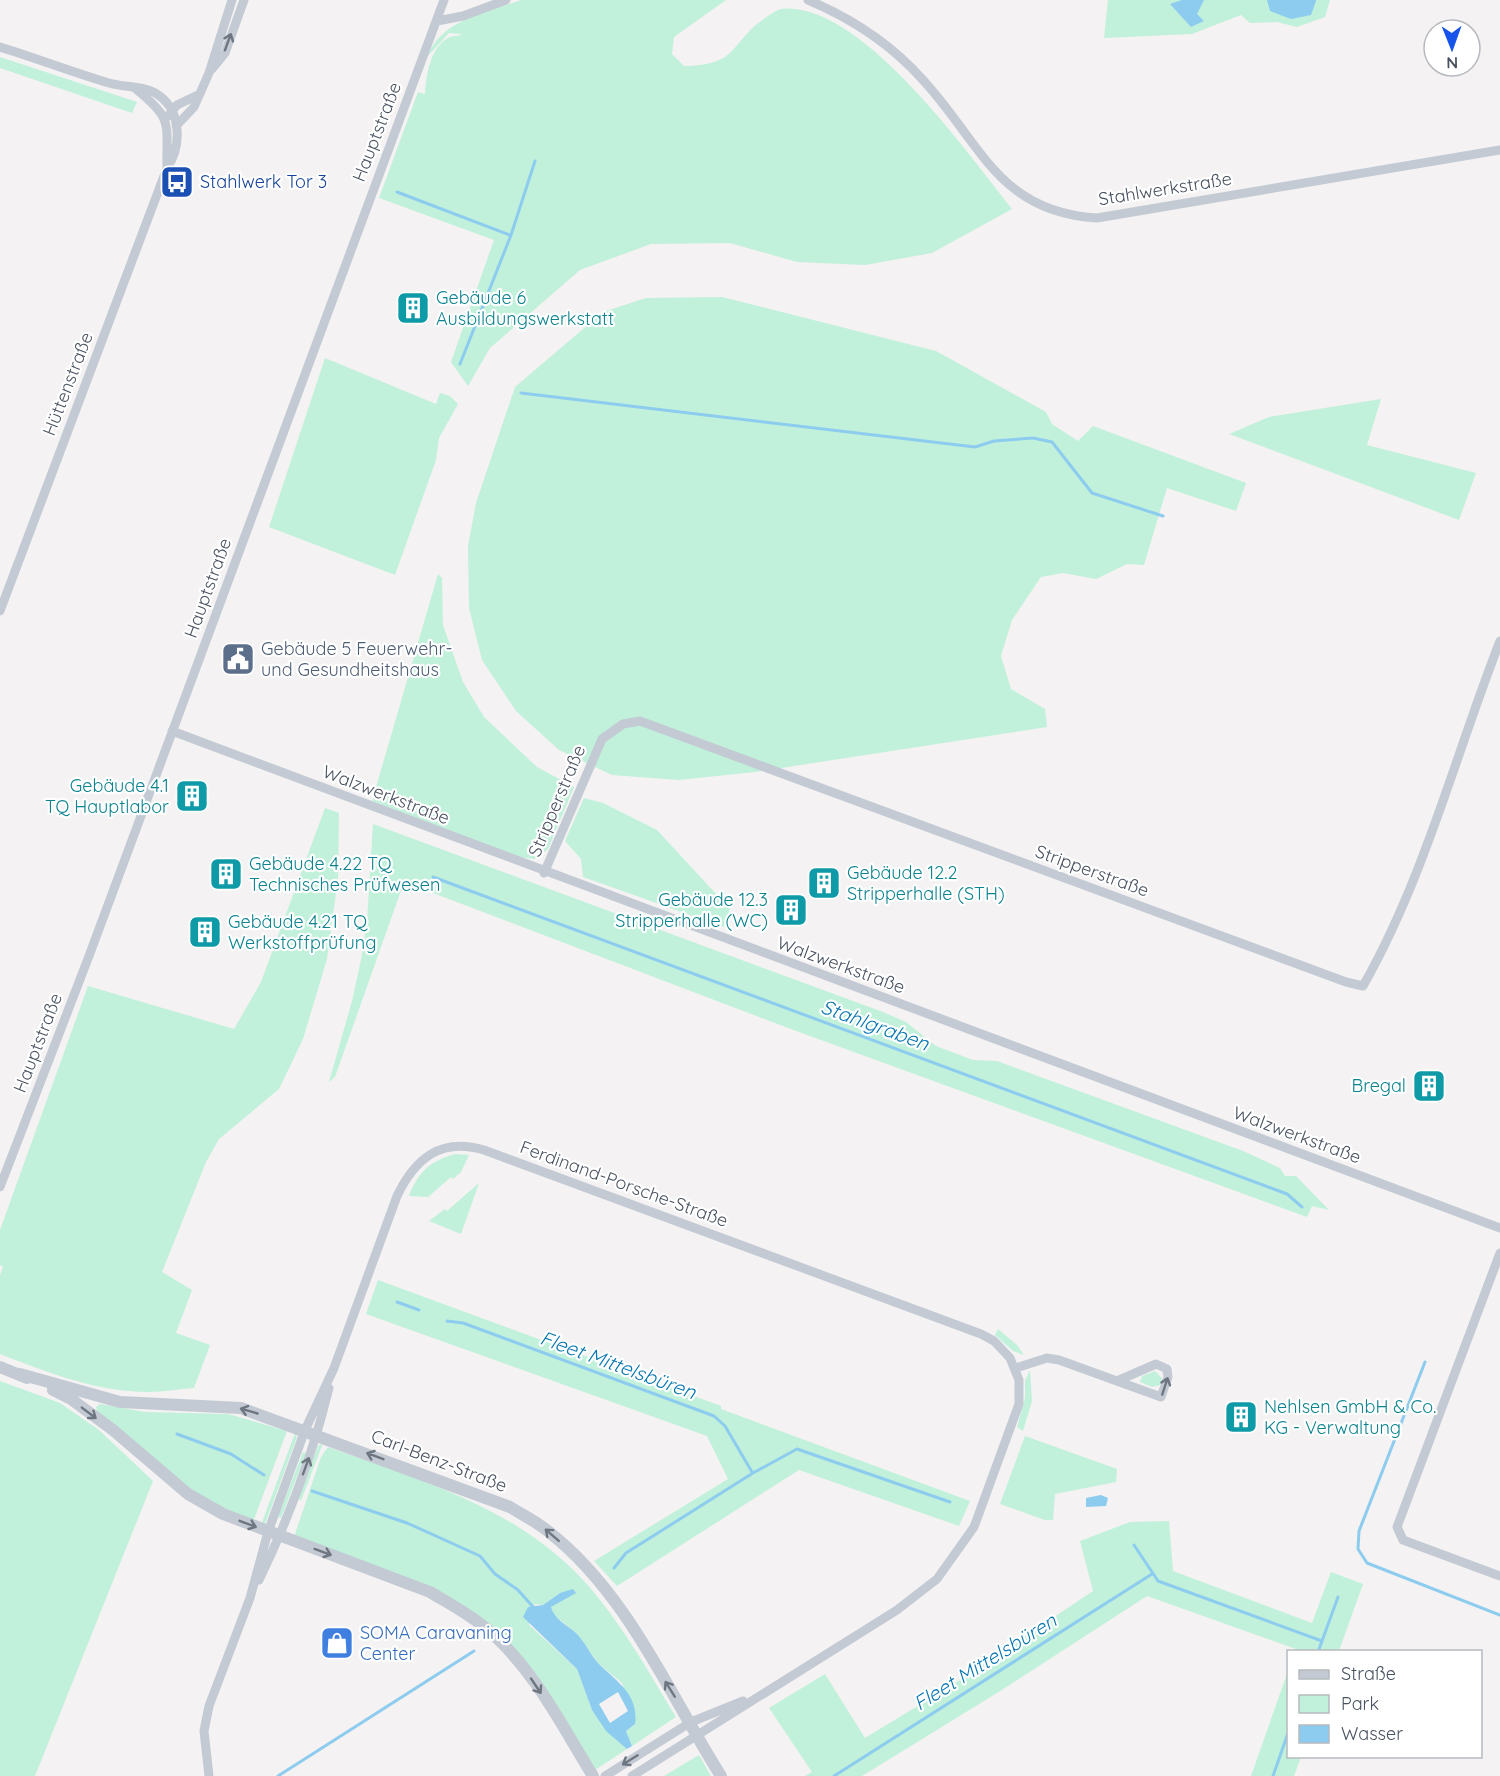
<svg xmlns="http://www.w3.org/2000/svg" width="1500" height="1776" font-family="Quicksand,sans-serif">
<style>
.green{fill:#c1f1db}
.water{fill:#8dccef;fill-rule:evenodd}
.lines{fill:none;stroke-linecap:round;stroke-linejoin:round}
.stream{stroke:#8dccef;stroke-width:3}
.minor{stroke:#c3cad3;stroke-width:9}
.tertiary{stroke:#c3cad3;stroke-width:12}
.oneway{stroke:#6e7682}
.labels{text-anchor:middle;stroke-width:4.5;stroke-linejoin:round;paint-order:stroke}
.street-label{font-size:18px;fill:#495260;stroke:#fff}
.transit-label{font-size:18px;fill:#164399;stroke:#fff;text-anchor:start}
.culture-label{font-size:18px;fill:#0d838f;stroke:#fff;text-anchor:start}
.service-label{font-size:18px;fill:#4e5e75;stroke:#fff;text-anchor:start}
.shop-label{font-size:18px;fill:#366cbe;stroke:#fff;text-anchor:start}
.water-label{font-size:20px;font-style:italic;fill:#0976b3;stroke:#fff}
</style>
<rect width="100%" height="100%" fill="#f4f2f2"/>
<path class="green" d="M 521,0 L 726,0 L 674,37 L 672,54 L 684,66 C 740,65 728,44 765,18 C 770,15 776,10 781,9 C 860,0 968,154 1012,209 L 932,253 L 865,265 L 797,262 L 730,243 L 651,244 L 580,270 L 490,348 L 468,386 L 451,362 L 494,240 L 379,198 L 418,92 L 425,94 C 426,76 430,48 448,38 C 453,35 457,37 462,34 L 449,33 L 428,56 C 440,20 488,12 521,0 Z
M 1108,0 L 1330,0 L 1325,17 L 1297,27 L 1277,22 L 1250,23 L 1241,15 L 1192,34 L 1104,38 Z
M 0,57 L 137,102 L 132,113 L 0,68 Z
M 722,297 L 936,351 L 1046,412 L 1052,424 L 1078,441 L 1093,426 L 1246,483 L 1236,511 L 1167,488 L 1144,565 L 1127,564 L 1096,579 L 1063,573 L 1041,577 L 1012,620 L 1001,656 L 1011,689 L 1045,709 L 1047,727 L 755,772 L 679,780 L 612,775 L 559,750 L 516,711 L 482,660 L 469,608 L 468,546 L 476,503 L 515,387 L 603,312 L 646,298 Z
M 325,358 L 436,404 L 440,393 L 450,396 L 458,404 L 439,438 L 436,460 L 395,575 L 269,527 Z
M 1381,399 L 1367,445 L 1476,473 L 1459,520 L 1229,434 L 1269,417 Z
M 438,574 L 442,578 L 443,625 L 463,682 L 484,717 L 537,767 L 574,787 L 548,849 L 535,859 L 518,857 L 372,801 Z
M 584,798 L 603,803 L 657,830 L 730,909 L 724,927 L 583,877 L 581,859 L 565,841 Z
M 325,808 L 339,813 L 338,878 L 327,959 L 303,1039 L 279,1089 L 219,1139 L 206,1162 L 162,1272 L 192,1290 L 176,1333 L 210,1345 L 194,1388 C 179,1389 163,1392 148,1392 C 96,1392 47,1372 0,1354 L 0,1275 L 3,1267 L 0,1265 L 0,1230 L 88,986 L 234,1029 L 261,982 Z
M 373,824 L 883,1012 L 906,1022 L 936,1046 L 973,1060 L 997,1061 L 1243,1151 L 1280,1168 L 1285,1176 L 1296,1176 L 1329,1210 L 1312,1206 L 1307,1217 L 788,1028 L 404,882 L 335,1077 L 329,1082 L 352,1001 L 361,960 L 367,921 Z
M 456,1154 L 469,1155 L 461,1172 L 453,1179 L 451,1177 L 428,1197 L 409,1196 C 418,1172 431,1160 456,1154 Z
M 479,1183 L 461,1234 L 429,1221 L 445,1209 L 447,1211 Z
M 378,1280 L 721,1406 L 721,1409 L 970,1501 L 959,1526 L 799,1470 L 617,1586 L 594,1561 L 728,1479 L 707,1436 L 366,1314 Z
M 998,1329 L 1017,1345 L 1024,1355 L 1013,1351 L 995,1335 Z
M 1030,1370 L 1032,1401 L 1023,1431 L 1017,1427 L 1025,1398 L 1025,1381 Z
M 1155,1371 L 1162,1378 L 1160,1385 L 1152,1387 L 1140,1382 L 1142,1376 Z
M 0,1381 L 60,1403 L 99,1430 L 153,1481 L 35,1776 L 0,1776 Z
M 100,1404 L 145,1412 L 228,1414 L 287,1431 L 253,1522 L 192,1494 L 97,1412 L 96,1407 Z
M 295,1433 L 297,1437 L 265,1524 L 261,1525 Z
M 1025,1436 L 1117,1469 L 1116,1482 L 1055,1494 L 1053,1520 L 1045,1520 L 1000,1504 Z
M 323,1443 L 301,1501 L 299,1498 L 318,1446 Z
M 328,1447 C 420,1480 516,1507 584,1581 C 621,1622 648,1671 676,1717 L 632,1746 L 626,1731 L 635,1724 L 622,1683 L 598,1663 L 577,1634 L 553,1614 L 551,1607 L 575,1592 L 560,1593 L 543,1605 L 535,1604 L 529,1625 L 577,1669 L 592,1710 L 627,1749 L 595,1770 L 486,1623 L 294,1537 L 321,1457 Z
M 303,1452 L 306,1453 L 281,1518 L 278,1517 Z
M 1169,1521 L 1173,1571 L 1312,1623 L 1331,1572 L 1363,1584 L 1339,1651 L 1296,1651 L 1296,1649 L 1147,1596 L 997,1693 L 862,1776 L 805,1776 L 812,1772 L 769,1708 L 825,1674 L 865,1738 L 957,1682 L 1093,1591 L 1080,1541 L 1130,1522 Z
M 1288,1671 L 1288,1756 L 1301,1757 L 1294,1776 L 1251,1776 Z
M 699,1755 L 711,1776 L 664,1776 Z"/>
<path class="water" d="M 1182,0 L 1204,0 L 1197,14 L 1204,21 L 1191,27 L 1170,4 Z
M 1267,0 L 1316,0 L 1316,1 L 1311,15 L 1291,19 L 1270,11 Z
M 1101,1495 L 1108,1498 L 1106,1506 L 1086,1507 L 1086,1498 Z
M 573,1589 L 576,1593 L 551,1607 C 554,1619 567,1625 576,1633 C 585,1642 590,1654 598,1663 C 617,1682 639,1694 635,1724 L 626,1731 L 632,1746 L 627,1749 L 606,1731 L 592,1710 L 577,1669 L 523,1617 L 528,1607 L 543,1605 L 560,1593 ZM 618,1692 L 628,1711 L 610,1723 L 599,1704 Z"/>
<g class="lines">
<path class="stream" d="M 397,192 L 510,235
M 460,364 L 511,235 L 535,161
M 521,393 L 975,447 L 994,441 L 1033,438 L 1052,442 L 1092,493 L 1163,516
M 433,877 L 1287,1194 L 1302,1207
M 397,1302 L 419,1310
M 447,1321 L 463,1323 L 714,1416 L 725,1426 L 752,1472
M 1425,1362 L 1359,1531 L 1358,1549 L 1367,1563 L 1500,1615
M 177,1434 L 231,1454 L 264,1475
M 312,1491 L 407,1523 L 480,1556 L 495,1574 L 518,1590 L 534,1608
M 1134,1545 L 1158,1581 L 1322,1641 L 1318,1652
M 614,1568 L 626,1553 L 753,1473 L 797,1449 L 950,1502
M 1322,1641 L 1338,1597
M 278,1776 L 474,1651
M 834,1776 L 1152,1574
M 1273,1776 L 1288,1733"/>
<path class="minor" d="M 808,0 C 851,18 892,45 923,80 C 981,143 998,212 1097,218 L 1500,150
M 437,21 L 463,16 L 506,0
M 0,47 C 36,58 72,72 109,83 C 126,88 147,85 161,97 C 182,114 181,148 167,168 L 0,611
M 212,69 L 225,53 L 244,0
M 136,89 C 174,120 166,122 167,168
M 168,116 L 177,105 L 200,94
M 176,126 L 194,107 L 209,73 L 232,0
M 172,731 L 1500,1228
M 544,873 L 602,739 L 623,724 L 640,721 L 1346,982 L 1363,986 C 1424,879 1455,756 1500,641
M 0,1187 L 89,956 L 444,0
M 1500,1253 L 1397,1527 L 1403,1540 L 1500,1576
M 1016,1368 L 1047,1358 L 1059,1360 L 1161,1397 L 1168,1377 L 1167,1369 L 1156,1364 L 1117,1381
M 259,1580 C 289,1518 313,1454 329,1388
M 209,1776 L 204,1731 L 209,1706 L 250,1598 L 268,1532 L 305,1430 L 334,1368 L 397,1196 C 415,1159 440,1137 484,1150 L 981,1334 L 994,1341 L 1010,1358 L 1019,1380 L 1019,1404 L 974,1527 L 937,1579 L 897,1610 L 632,1776
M 605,1776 L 691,1722 L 743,1701"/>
<path class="tertiary" d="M 0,1367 L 27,1378
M 20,1374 L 120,1402 L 241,1408 L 510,1507 C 523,1515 537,1522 549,1532 C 628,1594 669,1694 721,1776
M 53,1390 L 71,1399 L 113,1430 L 188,1494 L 223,1514 L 430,1592 C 450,1604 471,1615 488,1630 C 534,1669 562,1726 593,1776"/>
</g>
<defs><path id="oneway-shaft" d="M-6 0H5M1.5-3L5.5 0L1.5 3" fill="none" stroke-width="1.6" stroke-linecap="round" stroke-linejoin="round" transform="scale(1.5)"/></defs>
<g class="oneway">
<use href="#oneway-shaft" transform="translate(228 42) rotate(-70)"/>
<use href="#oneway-shaft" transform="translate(1165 1386) rotate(-72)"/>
<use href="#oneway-shaft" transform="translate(249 1411) rotate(-164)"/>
<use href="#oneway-shaft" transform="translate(89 1413) rotate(37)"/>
<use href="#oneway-shaft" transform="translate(375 1456) rotate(-159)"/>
<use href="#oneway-shaft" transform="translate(306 1466) rotate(-70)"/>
<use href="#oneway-shaft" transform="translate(248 1524) rotate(21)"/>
<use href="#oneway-shaft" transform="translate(552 1535) rotate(-139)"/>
<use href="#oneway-shaft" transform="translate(323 1552) rotate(20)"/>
<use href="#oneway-shaft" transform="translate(536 1686) rotate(56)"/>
<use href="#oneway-shaft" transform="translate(670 1689) rotate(-122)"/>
<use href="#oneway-shaft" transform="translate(630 1760) rotate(148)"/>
</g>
<defs>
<g id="bus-square" transform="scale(1.725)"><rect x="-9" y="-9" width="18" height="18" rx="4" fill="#1a4fb4" stroke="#fff"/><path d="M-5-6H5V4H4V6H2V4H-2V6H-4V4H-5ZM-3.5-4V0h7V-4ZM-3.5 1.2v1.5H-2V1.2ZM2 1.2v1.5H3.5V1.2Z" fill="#fff"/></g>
<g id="building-square" transform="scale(1.725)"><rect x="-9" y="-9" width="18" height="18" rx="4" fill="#0f9aa8" stroke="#fff"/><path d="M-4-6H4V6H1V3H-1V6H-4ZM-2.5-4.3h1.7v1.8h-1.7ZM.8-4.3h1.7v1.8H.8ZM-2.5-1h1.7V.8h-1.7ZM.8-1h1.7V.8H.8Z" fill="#fff"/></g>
<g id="civic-square" transform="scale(1.725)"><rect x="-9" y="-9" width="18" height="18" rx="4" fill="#5c6f8a" stroke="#fff"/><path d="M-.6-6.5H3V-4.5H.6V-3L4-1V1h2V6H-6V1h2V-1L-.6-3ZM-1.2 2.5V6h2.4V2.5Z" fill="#fff"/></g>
<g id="shop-square" transform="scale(1.725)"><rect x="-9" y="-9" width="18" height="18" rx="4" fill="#3f7fe0" stroke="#fff"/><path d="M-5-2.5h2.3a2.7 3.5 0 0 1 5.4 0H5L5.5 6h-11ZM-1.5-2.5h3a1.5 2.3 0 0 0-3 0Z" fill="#fff"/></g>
</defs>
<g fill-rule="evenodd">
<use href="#bus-square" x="177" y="182"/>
<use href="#building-square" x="413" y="308"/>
<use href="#civic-square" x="238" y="659"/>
<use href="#building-square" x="192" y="796"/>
<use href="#building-square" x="226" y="874"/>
<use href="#building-square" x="824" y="883"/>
<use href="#building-square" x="791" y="910"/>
<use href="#building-square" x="205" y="932"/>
<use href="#building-square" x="1429" y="1086"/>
<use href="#building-square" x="1241" y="1417"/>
<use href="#shop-square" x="337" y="1643"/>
</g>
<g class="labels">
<g class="street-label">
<text transform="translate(377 132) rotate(-69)" y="6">Hauptstraße</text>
<text transform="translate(1165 189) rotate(-9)" y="6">Stahlwerkstraße</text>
<text transform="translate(68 384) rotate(-69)" y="6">Hüttenstraße</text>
<text transform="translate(208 588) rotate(-70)" y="6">Hauptstraße</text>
<text transform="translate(386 795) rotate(21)" y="6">Walzwerkstraße</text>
<text transform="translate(557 801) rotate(-67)" y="6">Stripperstraße</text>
<text transform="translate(1092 871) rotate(20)" y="6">Stripperstraße</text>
<text transform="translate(841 965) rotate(20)" y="6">Walzwerkstraße</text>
<text transform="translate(38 1043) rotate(-69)" y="6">Hauptstraße</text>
<text transform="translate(1297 1135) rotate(20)" y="6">Walzwerkstraße</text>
<text transform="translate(624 1184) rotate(20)" y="6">Ferdinand-Porsche-Straße</text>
<text transform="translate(439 1461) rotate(21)" y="6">Carl-Benz-Straße</text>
</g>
<g class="transit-label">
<text x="200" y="188">Stahlwerk Tor 3</text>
</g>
<g class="culture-label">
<text x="436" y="304">Gebäude 6<tspan x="436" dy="21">Ausbildungswerkstatt</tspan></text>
<text x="169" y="792" text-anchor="end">Gebäude 4.1<tspan x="169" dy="21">TQ Hauptlabor</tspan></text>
<text x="249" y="870">Gebäude 4.22 TQ<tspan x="249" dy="21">Technisches Prüfwesen</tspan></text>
<text x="847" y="879">Gebäude 12.2<tspan x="847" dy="21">Stripperhalle (STH)</tspan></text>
<text x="768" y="906" text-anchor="end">Gebäude 12.3<tspan x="768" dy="21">Stripperhalle (WC)</tspan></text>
<text x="228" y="928">Gebäude 4.21 TQ<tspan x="228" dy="21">Werkstoffprüfung</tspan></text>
<text x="1406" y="1092" text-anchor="end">Bregal</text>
<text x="1264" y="1413">Nehlsen GmbH &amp; Co.<tspan x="1264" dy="21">KG - Verwaltung</tspan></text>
</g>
<g class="service-label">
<text x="261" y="655">Gebäude 5 Feuerwehr-<tspan x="261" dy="21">und Gesundheitshaus</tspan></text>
</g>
<g class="shop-label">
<text x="360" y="1639">SOMA Caravaning<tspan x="360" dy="21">Center</tspan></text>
</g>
<g class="water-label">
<text transform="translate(875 1025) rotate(20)" y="7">Stahlgraben</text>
<text transform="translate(618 1365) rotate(20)" y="7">Fleet Mittelsbüren</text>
<text transform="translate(985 1662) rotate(-32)" y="7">Fleet Mittelsbüren</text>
</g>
</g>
<rect x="1287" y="1650" width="195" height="108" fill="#ffffff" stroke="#b6babf" stroke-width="1.5"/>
<rect x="1299" y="1670" width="30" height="9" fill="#c3cad3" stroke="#b6babf" stroke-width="1.5"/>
<text x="1341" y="1680" font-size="18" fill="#495260">Straße</text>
<rect x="1299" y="1695" width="30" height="18" fill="#c1f1db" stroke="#b6babf" stroke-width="1.5"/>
<text x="1341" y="1710" font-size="18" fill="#495260">Park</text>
<rect x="1299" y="1725" width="30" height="18" fill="#8dccef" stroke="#b6babf" stroke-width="1.5"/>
<text x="1341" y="1740" font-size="18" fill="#495260">Wasser</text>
<g transform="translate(1452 48) rotate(179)"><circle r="28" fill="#ffffff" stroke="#b6babf" stroke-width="1.5"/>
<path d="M0-4.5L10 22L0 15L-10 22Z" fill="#1653ea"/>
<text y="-9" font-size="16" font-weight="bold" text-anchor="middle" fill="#495260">N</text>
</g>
</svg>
